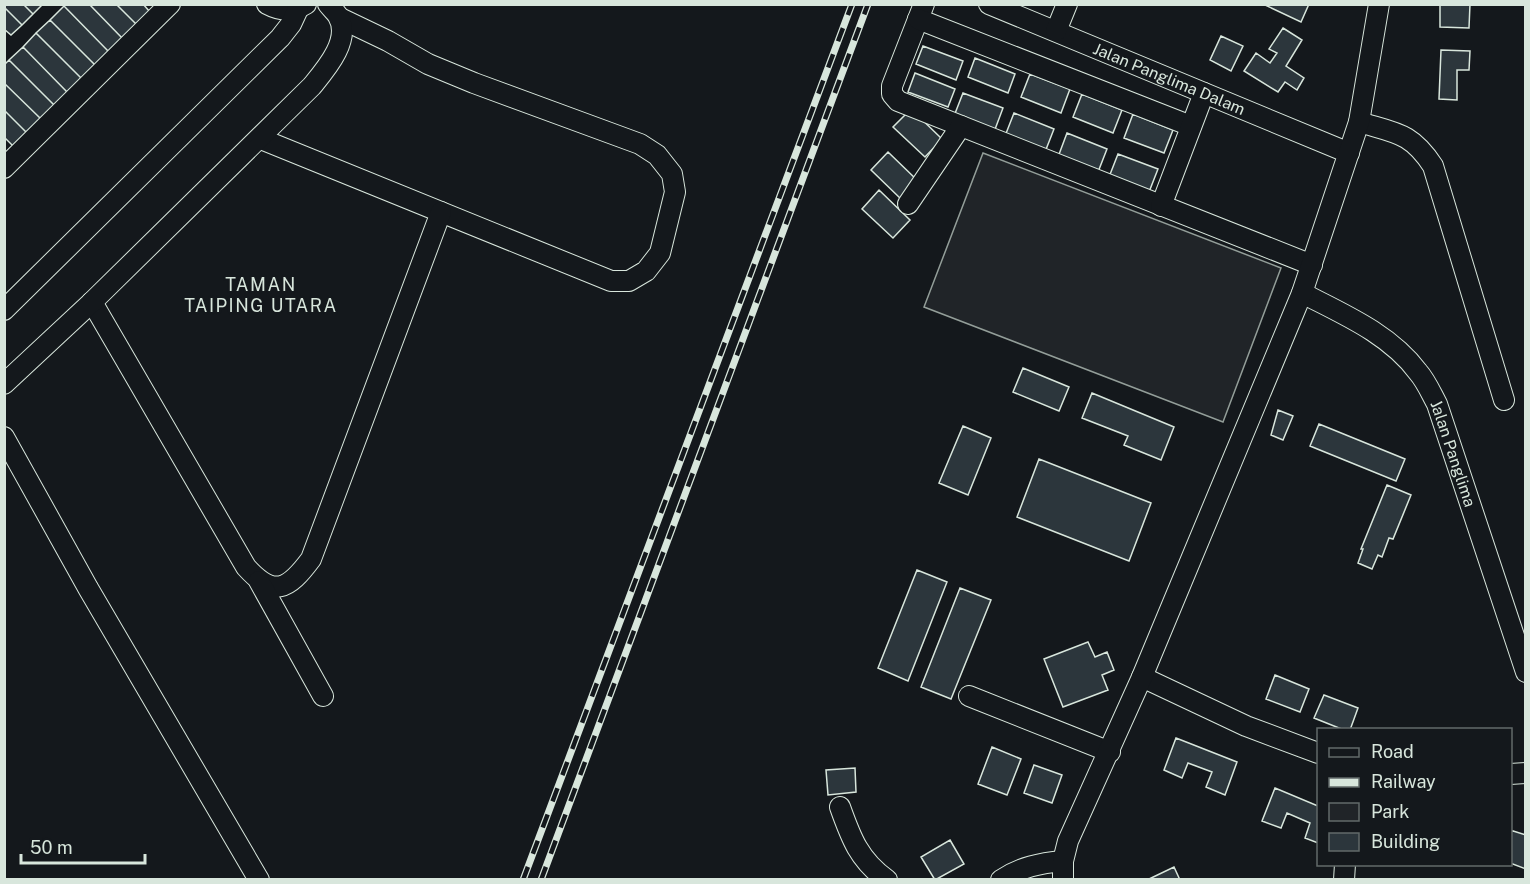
<svg xmlns="http://www.w3.org/2000/svg" width="1530" height="884" font-family="'Public Sans',sans-serif">
<style>
.green{fill:#202428;stroke:#939e99;stroke-width:1.5}
.building{fill:#2c363c;stroke:#d8e6dc;stroke-width:1.5}
.lines{fill:none;stroke-linecap:round;stroke-linejoin:round}
.minor-casing{stroke:#d8e6dc;stroke-width:22}
.minor{stroke:#14181c;stroke-width:20}
.rail-casing{stroke:#d8e6dc;stroke-width:7}
.rail{stroke:#14181c;stroke-width:4.5;stroke-dasharray:14;stroke-linecap:butt}
.labels{text-anchor:middle;stroke-width:4.5;stroke-linejoin:round;paint-order:stroke}
.street-label{font-size:16px;fill:#d8e6dc;stroke:#14181c}
.neighbourhood-label{font-size:18px;letter-spacing:1.5px;fill:#d8e6dc;stroke:#14181c}
</style>
<rect width="100%" height="100%" fill="#14181c"/>
<path class="green" d="M 983,153 L 1281,268 L 1223,422 L 924,307 Z"/>
<path class="building" d="M 4,4 L 23,4 L 33,14 L 22,25 L 4,7 Z
M 23,4 L 43,4 L 33,14 Z
M 66,4 L 89,4 L 123,39 L 109,52 L 64,6 Z
M 89,4 L 116,4 L 137,25 L 123,39 Z
M 116,4 L 143,4 L 150,12 L 137,25 Z
M 1263,4 L 1309,4 L 1301,22 Z
M 1440,4 L 1470,4 L 1469,28 L 1440,27 Z
M 64,6 L 109,52 L 96,66 L 50,20 Z
M 4,7 L 22,25 L 11,35 L 4,29 Z
M 50,20 L 96,66 L 82,79 L 36,33 Z
M 1283,28 L 1302,40 L 1286,66 L 1304,78 L 1297,90 L 1285,82 L 1278,92 L 1244,71 L 1256,53 L 1270,63 L 1277,53 L 1269,49 Z
M 36,33 L 82,79 L 68,93 L 23,47 Z
M 1221,36 L 1243,46 L 1231,71 L 1210,60 Z
M 923,46 L 963,61 L 956,80 L 916,64 Z
M 23,47 L 68,93 L 55,106 L 9,60 Z
M 1441,50 L 1470,51 L 1469,70 L 1457,70 L 1457,100 L 1439,99 Z
M 975,58 L 1015,74 L 1008,93 L 968,77 Z
M 9,60 L 55,106 L 41,119 L 4,83 L 4,65 Z
M 915,73 L 955,89 L 948,107 L 908,92 Z
M 1030,74 L 1070,89 L 1061,113 L 1021,97 Z
M 4,83 L 41,119 L 27,133 L 4,110 Z
M 963,93 L 1003,108 L 994,132 L 954,116 Z
M 1082,94 L 1122,110 L 1113,133 L 1073,117 Z
M 911,109 L 942,139 L 925,157 L 893,127 Z
M 4,110 L 27,133 L 14,147 L 4,137 Z
M 1014,113 L 1054,129 L 1045,152 L 1005,136 Z
M 1133,114 L 1173,130 L 1164,153 L 1124,138 Z
M 1067,133 L 1107,149 L 1098,172 L 1058,157 Z
M 888,152 L 919,182 L 902,200 L 871,170 Z
M 1118,154 L 1158,169 L 1149,192 L 1109,177 Z
M 879,190 L 910,220 L 893,238 L 862,209 Z
M 1023,368 L 1069,387 L 1059,411 L 1013,392 Z
M 1092,393 L 1174,427 L 1161,460 L 1124,445 L 1128,436 L 1082,418 Z
M 1278,410 L 1293,416 L 1283,440 L 1271,435 Z
M 1319,424 L 1405,459 L 1396,481 L 1310,446 Z
M 963,426 L 991,438 L 968,495 L 939,483 Z
M 1039,459 L 1151,503 L 1129,561 L 1017,517 Z
M 1387,485 L 1411,495 L 1393,539 L 1389,538 L 1382,557 L 1378,555 L 1372,569 L 1358,563 L 1363,549 L 1361,549 Z
M 917,570 L 947,582 L 908,681 L 878,668 Z
M 960,588 L 991,600 L 951,699 L 921,687 Z
M 1088,642 L 1095,657 L 1107,652 L 1114,670 L 1102,675 L 1108,690 L 1063,707 L 1044,659 Z
M 1275,675 L 1309,689 L 1300,712 L 1266,699 Z
M 1324,695 L 1358,708 L 1350,730 L 1344,730 L 1314,718 Z
M 1176,738 L 1237,762 L 1225,795 L 1206,787 L 1212,772 L 1188,763 L 1182,778 L 1164,770 Z
M 992,747 L 1021,759 L 1007,795 L 978,784 Z
M 1034,765 L 1062,775 L 1052,803 L 1024,793 Z
M 855,768 L 856,792 L 828,795 L 826,770 Z
M 1275,788 L 1318,806 L 1318,843 L 1305,838 L 1310,823 L 1287,813 L 1281,828 L 1262,821 Z
M 1510,830 L 1526,835 L 1526,869 L 1510,863 Z
M 950,840 L 964,864 L 935,880 L 921,857 Z
M 1174,867 L 1180,880 L 1147,880 Z"/>
<g class="lines">
<g class="minor-casing">
<g id="minor">
<path d="M 267,4 C 280,11 293,12 306,4"/>
<path d="M 924,4 L 892,86 L 892,94 L 898,101 L 1312,265"/>
<path id="s1" d="M 989,4 L 1349,153"/>
<path d="M 918,19 L 1191,126"/>
<path d="M 1056,31 L 1067,4"/>
<path d="M 1359,122 C 1395,133 1411,132 1433,166 L 1504,400"/>
<path d="M 261,139 L 611,281 L 629,281 L 646,271 L 660,253 L 675,192 L 672,174 L 657,155 L 640,144 L 474,83 L 428,64 L 388,41 L 340,18"/>
<path d="M 4,168 L 170,4"/>
<path d="M 908,204 L 961,126"/>
<path d="M 1161,206 L 1204,93"/>
<path id="s2" d="M 1302,293 C 1343,314 1390,334 1418,372 C 1426,381 1431,393 1437,404 L 1526,672"/>
<path d="M 92,302 L 246,567 C 274,598 288,590 311,559 L 441,212"/>
<path d="M 4,310 L 280,38 L 291,24 L 298,9"/>
<path d="M 4,384 L 92,302 L 312,86 C 326,69 352,39 338,16 C 336,12 331,8 328,4"/>
<path d="M 4,437 L 88,588 L 259,880"/>
<path d="M 259,581 L 323,696"/>
<path d="M 1142,677 L 1246,726 L 1318,753"/>
<path d="M 969,696 L 1110,752"/>
<path d="M 1510,774 L 1526,773"/>
<path d="M 840,807 C 851,838 859,860 887,880"/>
<path d="M 1001,880 C 1020,867 1041,863 1063,861"/>
<path d="M 1063,880 L 1063,861 L 1068,841 L 1142,677 L 1302,293 L 1359,122 L 1379,4"/>
<path d="M 1344,880 L 1345,864"/>
</g>
</g>
<use href="#minor" class="minor"/>
<g class="rail-casing">
<path id="rail" d="M 523,880 L 852,4
M 541,880 L 868,4"/>
</g>
<use href="#rail" class="rail"/>
</g>
<g class="labels">
<g class="street-label">
<text dy="6" stroke="none"><textPath href="#s1" startOffset="195">Jalan Panglima Dalam</textPath></text>
<text dy="6" stroke="none"><textPath href="#s2" startOffset="231">Jalan Panglima</textPath></text>
</g>
<g class="neighbourhood-label">
<text x="261" y="291">TAMAN<tspan x="261" dy="21">TAIPING UTARA</tspan></text>
</g>
</g>
<rect width="1530" height="884" fill="none" stroke="#d8e6dc" stroke-width="12"/>
<rect x="1317" y="728" width="195" height="138" fill="#14181c" stroke="#626a69" stroke-width="1.5"/>
<rect x="1329" y="748" width="30" height="9" fill="#14181c" stroke="#626a69" stroke-width="1.5"/>
<text x="1371" y="758" font-size="18" fill="#d8e6dc">Road</text>
<rect x="1329" y="778" width="30" height="9" fill="#d8e6dc" stroke="#626a69" stroke-width="1.5"/>
<text x="1371" y="788" font-size="18" fill="#d8e6dc">Railway</text>
<rect x="1329" y="803" width="30" height="18" fill="#202428" stroke="#626a69" stroke-width="1.5"/>
<text x="1371" y="818" font-size="18" fill="#d8e6dc">Park</text>
<rect x="1329" y="833" width="30" height="18" fill="#2c363c" stroke="#626a69" stroke-width="1.5"/>
<text x="1371" y="848" font-size="18" fill="#d8e6dc">Building</text>
<path d="M21 854v9h124v-9" fill="none" stroke="#d8e6dc" stroke-width="3"/>
<text x="30" y="854" font-size="18" fill="#d8e6dc" stroke="#14181c" stroke-width="4.5" paint-order="stroke">50 m</text>
</svg>
